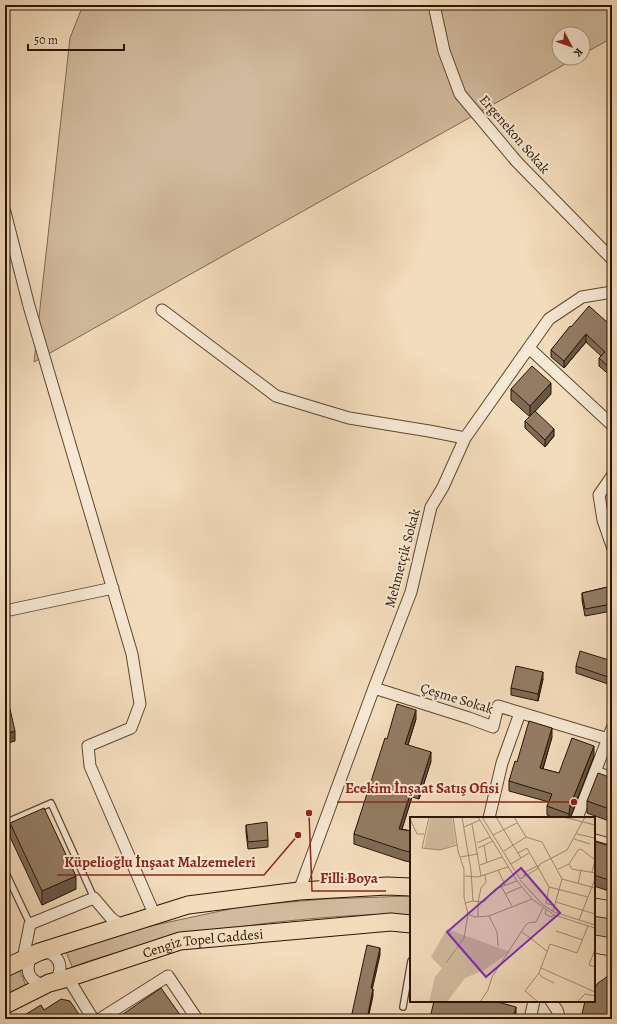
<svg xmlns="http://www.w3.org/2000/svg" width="617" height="1024" font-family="Alegreya,serif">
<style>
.green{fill:#d1ba9d;stroke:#7e6850}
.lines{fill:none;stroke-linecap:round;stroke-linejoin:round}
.lane-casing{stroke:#5c4731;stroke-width:8}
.street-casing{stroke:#5c4731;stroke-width:13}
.primary-casing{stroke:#2a1503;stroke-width:19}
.lane{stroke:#f7e8d3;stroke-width:5.5}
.street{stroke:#f7e8d3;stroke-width:11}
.primary{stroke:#f3dcbc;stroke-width:17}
.wall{fill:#7e6b55;stroke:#2a1503}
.shaded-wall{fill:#675745;stroke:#2a1503}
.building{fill:#937c63;stroke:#2a1503}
.labels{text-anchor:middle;stroke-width:4;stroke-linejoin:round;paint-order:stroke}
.street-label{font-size:14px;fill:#2a1503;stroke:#f7e8d3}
.inset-road{fill:none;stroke:#a38c72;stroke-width:1}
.view{fill:#7b2cbf;fill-opacity:0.15;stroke:#7b2cbf;stroke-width:2}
.inset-edge{fill:none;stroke:#2a1503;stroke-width:2}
.leader{fill:none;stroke:#8f2418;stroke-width:1.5}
.callout-dot{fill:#8f2418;stroke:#f7e8d3;stroke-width:1.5}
.callout-label{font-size:15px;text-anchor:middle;font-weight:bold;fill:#8f2418;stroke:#f7e8d3;stroke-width:4;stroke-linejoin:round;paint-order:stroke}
</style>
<rect width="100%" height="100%" fill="#f3dcbc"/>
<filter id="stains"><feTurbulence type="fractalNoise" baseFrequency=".005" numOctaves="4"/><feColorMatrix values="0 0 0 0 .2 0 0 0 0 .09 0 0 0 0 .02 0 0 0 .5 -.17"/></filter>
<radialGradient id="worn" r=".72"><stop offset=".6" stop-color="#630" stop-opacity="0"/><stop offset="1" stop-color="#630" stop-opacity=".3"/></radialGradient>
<path class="green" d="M 83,5 L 612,5 L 612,38 L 583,54 L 583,34 L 559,34 L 559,58 L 576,58 L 34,362 L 70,38 Z
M 411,896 L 411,915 C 363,913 316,918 268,923 C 201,932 135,944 72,967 L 65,949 L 94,938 L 244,906 L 325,899 Z
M 594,916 L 612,919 L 612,939 L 594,936 Z
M 20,971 L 26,986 L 5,996 L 5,978 Z"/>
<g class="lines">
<g class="lane-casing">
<path id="lane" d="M 5,823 L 51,803 L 94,898
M 594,837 L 612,842
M 5,871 L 30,924
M 403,1007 L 411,961"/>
</g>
<g class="street-casing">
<path id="street" d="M 434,5 L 444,51 L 460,94 L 517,162 L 612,259
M 5,212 L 29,306 L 132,654 L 140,704 L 131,728 L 88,746 L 90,766 L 155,916
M 162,310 L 276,396 L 349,418 L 429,431 L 465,438
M 529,348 L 612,425
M 612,476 L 599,495 L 603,520 L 612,546
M 5,611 L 113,588
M 374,688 L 469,718 L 493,727 L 498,706 L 608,739
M 595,772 L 612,778
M 489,818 L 502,763 L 520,713
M 577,818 L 612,728
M 299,891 L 374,688 L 411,592 L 431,507 L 443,487 L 465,438 L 549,319 L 582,297 L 612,292
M28 968a16 16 0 1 1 32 0a16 16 0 1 1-32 0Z
M 23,959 L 30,924 L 94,898 L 111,918 L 122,926
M 68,978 L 93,1019
M 551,1001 L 557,1010 L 560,1019
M 100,1019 L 168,976 L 197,1019
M 530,1019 L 534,1001"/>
</g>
<g class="primary-casing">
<g id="primary">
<path d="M 594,907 L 612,910"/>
<path d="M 594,944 L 612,947"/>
<path d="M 5,968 L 39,952 L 188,905 L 299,891 L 387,886 L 411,887"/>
<path id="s1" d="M 5,1005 L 49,983 L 68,978 L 180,941 L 391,922 L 411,924"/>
</g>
</g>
<use href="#lane" class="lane"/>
<use href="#street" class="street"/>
<use href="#primary" class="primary"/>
</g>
<path class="wall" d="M 612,316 L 612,377 L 599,366 L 599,358 L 601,356 L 586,342 L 564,368 L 551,357 L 551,350 L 571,327 L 607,322 Z
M 511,389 L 551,394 L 535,411 L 554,436 L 545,447 L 525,428 L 525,421 L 530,417 L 511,400 Z
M 611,505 L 612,505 L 612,514 L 611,512 Z
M 612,586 L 612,611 L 585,616 L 582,600 L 582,593 Z
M 612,661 L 612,671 L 608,684 L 576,673 L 576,666 Z
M 543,679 L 538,701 L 511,695 L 511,688 Z
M 416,719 L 408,745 L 431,761 L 419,799 L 412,797 L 402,829 L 411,831 L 411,862 L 405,861 L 354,844 L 354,834 L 387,739 Z
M 552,737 L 543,769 L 559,773 L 594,756 L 570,818 L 554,818 L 547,815 L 547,806 L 549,802 L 509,791 L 509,781 L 517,762 Z
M 612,778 L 612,822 L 587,813 L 587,801 Z
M 10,823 L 76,889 L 42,905 L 10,837 Z
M 246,825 L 268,840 L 268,847 L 248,849 L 246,832 Z
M 594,841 L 612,847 L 612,892 L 594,886 Z"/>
<path class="shaded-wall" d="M 586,334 L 586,342 L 564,368 L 564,361 Z
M 551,383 L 551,394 L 530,417 L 530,406 Z
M 554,429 L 554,436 L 545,447 L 545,440 Z
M 612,664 L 612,671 L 608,684 L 608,677 Z
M 543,672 L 543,679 L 538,701 L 538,694 Z
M 416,710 L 416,719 L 405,754 L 405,744 Z
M 552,728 L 552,737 L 540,778 L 540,768 Z
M 15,731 L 15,741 L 5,744 L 5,734 Z
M 594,746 L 594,756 L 570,818 L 569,818 L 569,814 L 570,806 Z
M 431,752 L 431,761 L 419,799 L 419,790 Z
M 412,788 L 412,797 L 399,838 L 399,829 Z
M 76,876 L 76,889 L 42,905 L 42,891 Z
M 380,948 L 380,955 L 371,995 L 371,988 Z
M 373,989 L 373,996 L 368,1019 L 367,1019 Z
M 516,1007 L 516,1019 L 513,1019 Z"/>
<path class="building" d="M 589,306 L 607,322 L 612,316 L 612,370 L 599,358 L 605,352 L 586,334 L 564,361 L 551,350 L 570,326 L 571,327 Z
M 532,366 L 551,383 L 530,406 L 511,389 Z
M 535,411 L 554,429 L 545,440 L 525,421 Z
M 612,586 L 612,604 L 585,609 L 582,593 Z
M 580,651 L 612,661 L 612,664 L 608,677 L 576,666 Z
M 516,666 L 543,672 L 538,694 L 511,688 Z
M 5,688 L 15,731 L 5,734 Z
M 397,704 L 416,710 L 405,744 L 431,752 L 419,790 L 412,788 L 399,829 L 411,831 L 411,852 L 405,851 L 354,834 L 385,738 L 387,739 Z
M 529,721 L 552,728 L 540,768 L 559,773 L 572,738 L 594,746 L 570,806 L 569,814 L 547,806 L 552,794 L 509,781 L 515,761 L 517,762 Z
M 598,773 L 612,778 L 612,810 L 587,801 Z
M 44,808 L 76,876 L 42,891 L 10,823 Z
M 267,822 L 268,840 L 248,842 L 246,825 Z
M 594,841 L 612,847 L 612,881 L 594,875 Z
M 367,945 L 380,948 L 371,988 L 373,989 L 367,1019 L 356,1019 L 351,1018 Z
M 611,974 L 612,974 L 612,1019 L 581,1019 L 585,1001 L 594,1001 L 594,989 L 598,983 Z
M 161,988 L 183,1019 L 116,1019 Z
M 61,999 L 70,1001 L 82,1019 L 18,1019 L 41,1005 L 44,1010 Z
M 434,1001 L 494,1001 L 516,1007 L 513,1019 L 434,1019 L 430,1018 Z"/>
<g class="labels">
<g class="street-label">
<text transform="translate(515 134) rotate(49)" y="5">Ergenekon Sokak</text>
<text transform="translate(402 558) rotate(-75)" y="5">Mehmetçik Sokak</text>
<text transform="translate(457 698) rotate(17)" y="5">Çeşme Sokak</text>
<text dy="5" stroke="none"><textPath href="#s1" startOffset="209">Cengiz Topel Caddesi</textPath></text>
</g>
</g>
<g transform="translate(410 817)">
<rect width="185" height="185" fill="#f3dcbc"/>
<path d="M 20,0 L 42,0 L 46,27 L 30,33 L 14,32 ZM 37,112 L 100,135 L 74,153 L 55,161 L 37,185 L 19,185 L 25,160 L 32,151 L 21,140 Z" fill="#d1ba9d"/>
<path class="inset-road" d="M 19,0 L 12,31 L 30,33 L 47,28M 43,0 L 48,34 L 54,52 L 54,80 L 58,97 L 65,100 L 79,99 L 122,82M 52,0 L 61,53 L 63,84M 68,0 L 107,64 L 122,82 L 144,98 L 185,111M 72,0 L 110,62M 86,0 L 111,41M 104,0 L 116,20 L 132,25 L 152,62 L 185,71M 153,0 L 185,8M 0,2 L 7,17 L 14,17M 62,7 L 71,59M 54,10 L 70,3M 167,17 L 185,21M 83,18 L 107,6M 164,22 L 180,27M 67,26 L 80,20M 74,28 L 77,46M 68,31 L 83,24M 94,34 L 116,20M 108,36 L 117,31 L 139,70 L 178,80M 50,40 L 68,37M 101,47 L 119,36M 159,47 L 168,33 L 171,32 L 185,43 L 182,55M 159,47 L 162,52 L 185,56M 70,48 L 92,40M 148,52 L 159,47M 88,53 L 95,68M 55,59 L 68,60 L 98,50M 114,59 L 115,55 L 127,49M 110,62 L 127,52 L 130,47 L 157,33 L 175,0M 110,63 L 133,88 L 144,95 L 185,108M 168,67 L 171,53M 91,69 L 102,89M 139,70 L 136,86 L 144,89M 95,77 L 111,70M 146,85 L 185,97M 55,86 L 63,84 L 74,85 L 85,72 L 107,64M 136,93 L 135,97 L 141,100 L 144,98M 143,94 L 152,62M 79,99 L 87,115 L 88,129M 68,100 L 68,85 L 71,71 L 76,65 L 75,58M 169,103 L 185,62M 146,114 L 173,123M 112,115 L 137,134M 185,132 L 179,148 L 185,150M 36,146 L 54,121 L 58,97M 131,151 L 185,175M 144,166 L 132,160 L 129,156 L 140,127 L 167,136 L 178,109M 70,185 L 78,173 L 82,160 L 115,109 L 118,106 L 126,105 L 133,91M 128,185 L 115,174 L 129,156M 167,185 L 175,177 L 185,179"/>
<path class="view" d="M 111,51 L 150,96 L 76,160 L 37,115 Z"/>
<rect width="185" height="185" class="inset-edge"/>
</g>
<path class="leader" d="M574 802L508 802H337M298 835L264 875H57M309 813L312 891H386"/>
<g class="callout-dot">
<circle cx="574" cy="802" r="4"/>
<circle cx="298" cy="835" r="4"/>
<circle cx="309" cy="813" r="4"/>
</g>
<g class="callout-label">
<text x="422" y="793">Ecekim İnşaat Satış Ofisi</text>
<text x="160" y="867">Küpelioğlu İnşaat Malzemeleri</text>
<text x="349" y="883">Filli Boya</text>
</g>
<rect width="617" height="1024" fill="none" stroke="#f3dcbc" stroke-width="20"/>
<rect x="6" y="6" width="605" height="1012" fill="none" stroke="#2a1503" stroke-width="2"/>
<rect x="10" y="10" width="597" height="1004" fill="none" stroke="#2a1503"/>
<g transform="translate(571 46) rotate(131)"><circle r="19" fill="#f7e8d3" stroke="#a59480"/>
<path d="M0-3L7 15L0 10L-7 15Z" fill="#8f2418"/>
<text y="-6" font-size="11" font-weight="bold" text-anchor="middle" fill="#2a1503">K</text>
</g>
<path d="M28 44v6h96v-6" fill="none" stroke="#2a1503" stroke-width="2"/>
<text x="34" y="44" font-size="12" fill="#2a1503" stroke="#f7e8d3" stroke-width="3" paint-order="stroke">50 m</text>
<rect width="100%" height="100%" filter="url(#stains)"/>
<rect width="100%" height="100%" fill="url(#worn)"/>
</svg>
